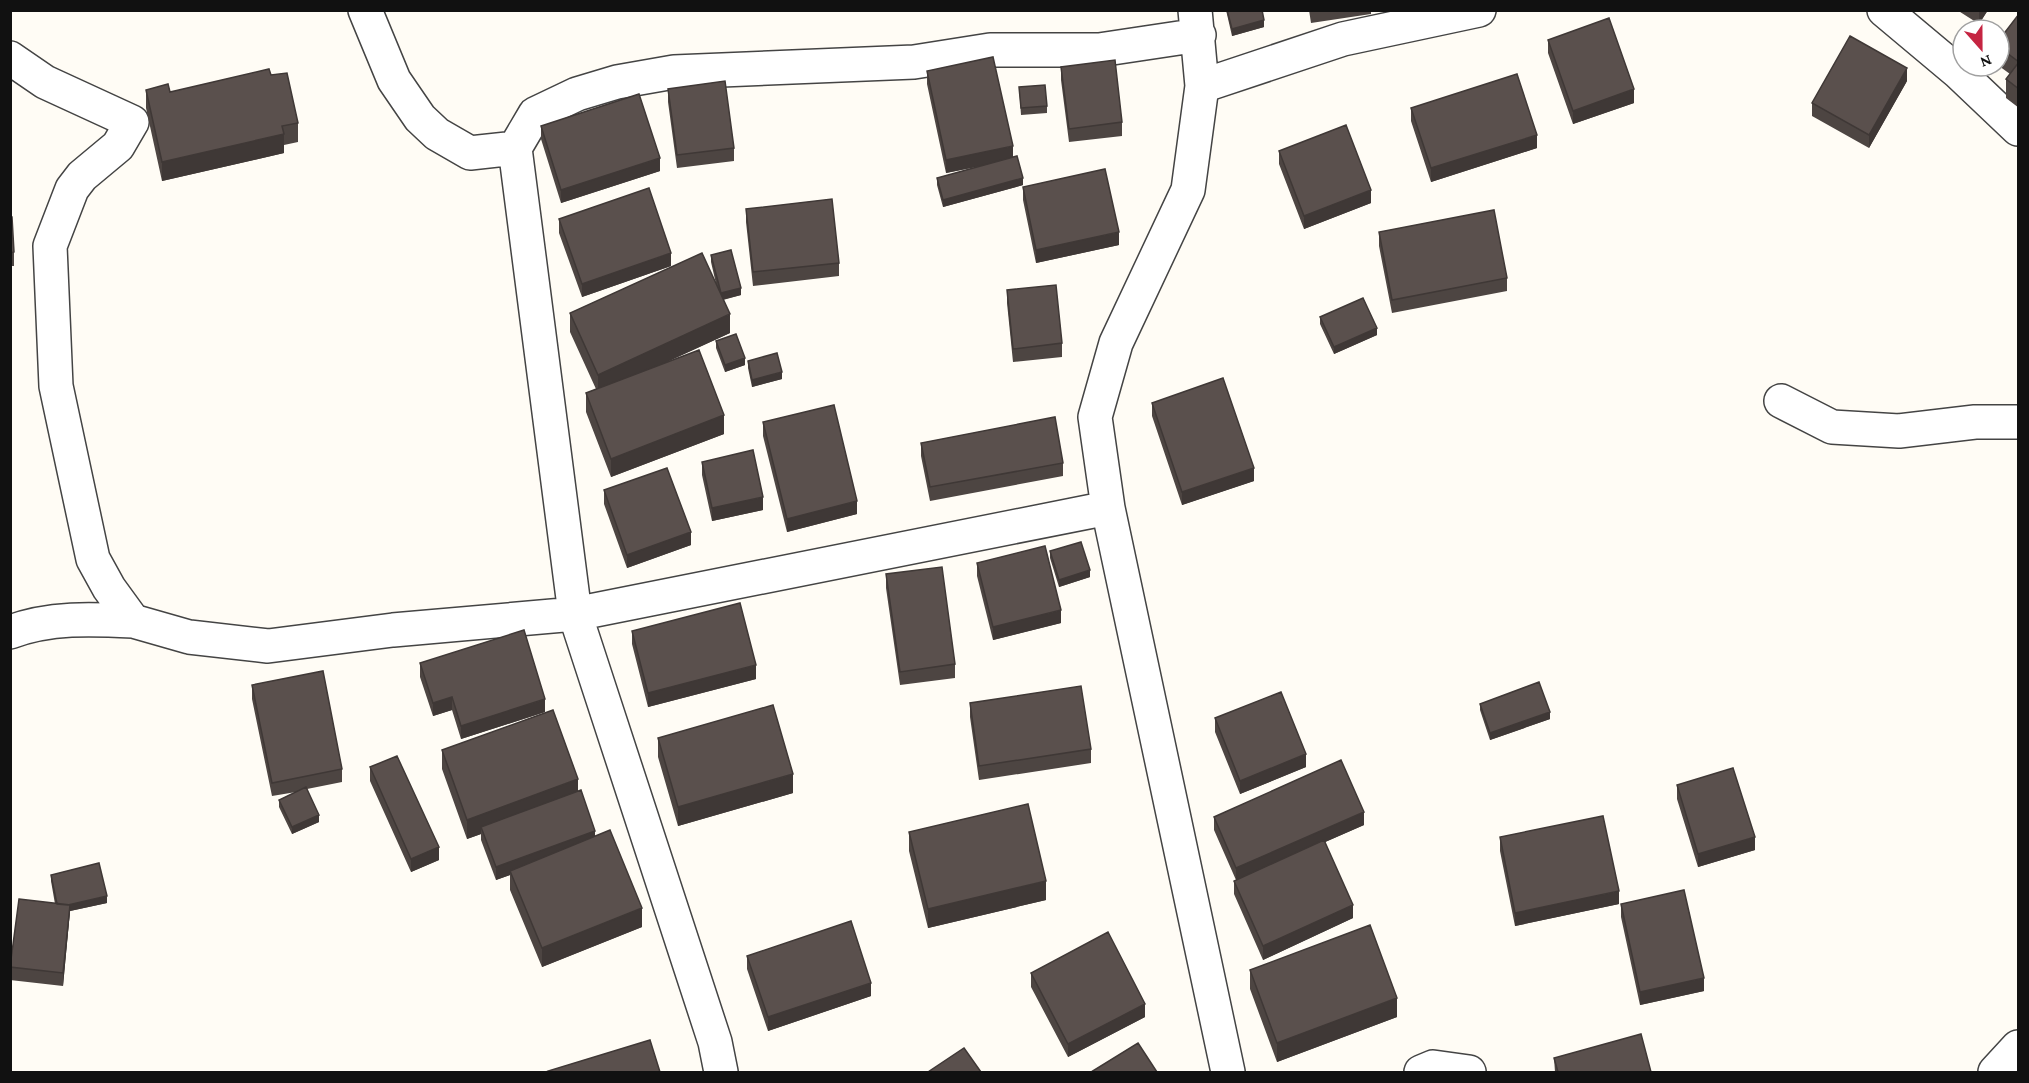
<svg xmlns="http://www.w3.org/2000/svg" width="2029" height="1083" font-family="'Crimson Pro',serif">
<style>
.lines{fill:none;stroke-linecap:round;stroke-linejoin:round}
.minor-casing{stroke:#444;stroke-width:36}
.minor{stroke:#fff;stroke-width:33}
.wall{fill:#4d4542}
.shaded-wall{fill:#3f3836}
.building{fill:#5a504d;stroke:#3f3836;stroke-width:1.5}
</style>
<rect width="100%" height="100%" fill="#fffcf5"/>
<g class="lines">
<g class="minor-casing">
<path id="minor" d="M 365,10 L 394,80 L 420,118 L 437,134 L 470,153 L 515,148 L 535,114 L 577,94 L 617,82 L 674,72 L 914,62 L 990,50 L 1099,50 L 1199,35
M 1195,10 L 1202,86 L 1188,190 L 1116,343 L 1095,417 L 1108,508 L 1228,1072
M 1884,10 L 1958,72 L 2018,129
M 10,58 L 45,82 L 132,122 L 118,146 L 82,176 L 72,189 L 50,246 L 56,386 L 93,559 L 109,588 L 133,621 L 189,637 L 268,646 L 393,630 L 575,614 L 1108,508
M 1202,86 L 1343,39 L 1479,10
M 515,148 L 575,614 L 715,1042 L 721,1072
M 1781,401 L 1832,427 L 1899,431 L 1975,422 L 2018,422
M 10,632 C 50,617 92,619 133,621
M 1421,1072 L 1433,1067 L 1469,1072
M 1995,1072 L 2018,1047"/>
</g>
<use href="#minor" class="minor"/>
</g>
<path class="wall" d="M 1226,10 L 1262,10 L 1264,27 L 1232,36 Z
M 1309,10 L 1371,10 L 1371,14 L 1311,23 Z
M 1957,10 L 1988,10 L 1979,24 Z
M 2019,14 L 2019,108 L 2006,98 L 2006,79 L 2010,74 L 1999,66 L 1999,40 Z
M 1548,40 L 1634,103 L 1573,124 L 1548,53 Z
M 1061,67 L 1122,122 L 1122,136 L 1069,142 L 1061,80 Z
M 927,71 L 1013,157 L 1023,185 L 943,207 L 937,185 L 937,178 L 982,166 L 946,173 L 927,84 Z
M 271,75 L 298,123 L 298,142 L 284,145 L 284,153 L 162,181 L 146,108 L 146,90 L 170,92 Z
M 1907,81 L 1869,148 L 1812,116 L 1812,103 Z
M 1019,87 L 1047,106 L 1047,113 L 1021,115 Z
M 668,89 L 734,148 L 734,161 L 677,168 L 668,102 Z
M 1411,108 L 1537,148 L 1431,182 L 1411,121 Z
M 541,126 L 660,171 L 561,203 L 541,139 Z
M 1279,151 L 1371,203 L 1304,229 L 1279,164 Z
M 1023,187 L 1119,245 L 1036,263 L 1023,200 Z
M 746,209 L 839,263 L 839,276 L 753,286 L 746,222 Z
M 10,217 L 14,252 L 14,266 L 10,266 Z
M 559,219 L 671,266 L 582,297 L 559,233 Z
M 1379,232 L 1507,278 L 1507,291 L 1392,313 L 1379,246 Z
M 711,255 L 741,295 L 723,300 L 730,333 L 668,361 L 724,434 L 611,477 L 586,412 L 586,393 L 596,389 L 570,332 L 570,313 L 717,288 L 711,262 Z
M 1007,290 L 1062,343 L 1062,357 L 1013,362 L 1007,303 Z
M 1320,317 L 1377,335 L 1334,354 L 1320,324 Z
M 716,341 L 745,365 L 725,372 L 716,348 Z
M 748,361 L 782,379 L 752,387 L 748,368 Z
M 1152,403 L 1254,481 L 1182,505 L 1152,416 Z
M 763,422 L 857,514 L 787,532 L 763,436 Z
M 921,443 L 1063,463 L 1063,476 L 930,501 L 921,456 Z
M 702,462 L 763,510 L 712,521 L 702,475 Z
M 604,490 L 691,545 L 627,568 L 604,504 Z
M 1050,551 L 1090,577 L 1059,587 L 1050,558 Z
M 977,563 L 1061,623 L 993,640 L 977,576 Z
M 886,574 L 955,664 L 955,678 L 900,685 L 886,588 Z
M 632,631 L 756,679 L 648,707 L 632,644 Z
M 420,663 L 545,712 L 461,739 L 452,710 L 433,716 L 420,677 Z
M 252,685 L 342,769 L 342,782 L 307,789 L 319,822 L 292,834 L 279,807 L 279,800 L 296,792 L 272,796 L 252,699 Z
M 970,703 L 1091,749 L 1091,763 L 979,780 L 970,717 Z
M 1480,704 L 1550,719 L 1490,740 L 1480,710 Z
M 1215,718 L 1306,767 L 1240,794 L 1215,732 Z
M 658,738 L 793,793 L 678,826 L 658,757 Z
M 442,750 L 578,792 L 595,836 L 642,927 L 542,967 L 510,890 L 510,875 L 496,880 L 481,840 L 481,834 L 467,839 L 442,769 Z
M 370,767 L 439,860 L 411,872 L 370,781 Z
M 1677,785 L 1755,850 L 1698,867 L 1677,799 Z
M 1214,817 L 1364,825 L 1325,842 L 1353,918 L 1263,960 L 1234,894 L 1234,881 L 1236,880 L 1214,830 Z
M 909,832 L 1046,900 L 928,928 L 909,851 Z
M 1500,837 L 1619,904 L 1515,926 L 1500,851 Z
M 51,875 L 107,903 L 70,911 L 63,986 L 10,980 L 10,966 L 55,904 L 51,881 Z
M 1621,904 L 1704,991 L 1640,1005 L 1621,917 Z
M 747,956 L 871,996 L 768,1031 L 747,969 Z
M 1250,970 L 1397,1017 L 1277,1062 L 1250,989 Z
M 1031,973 L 1145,1017 L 1068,1057 L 1031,987 Z
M 1554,1058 L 1651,1072 L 1555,1072 Z"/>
<path class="shaded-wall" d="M 1979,10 L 1988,10 L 1979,24 Z
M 1264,20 L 1264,27 L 1232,36 L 1232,29 Z
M 1907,68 L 1907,81 L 1869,148 L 1869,135 Z
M 1634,89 L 1634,103 L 1573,124 L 1573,111 Z
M 284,134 L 284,153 L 162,181 L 162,162 Z
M 1537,135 L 1537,148 L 1431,182 L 1431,168 Z
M 1013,146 L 1013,159 L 946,173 L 946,160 Z
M 660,158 L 660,171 L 561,203 L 561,190 Z
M 1023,178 L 1023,185 L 943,207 L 943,200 Z
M 1371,190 L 1371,203 L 1304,229 L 1304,216 Z
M 1119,232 L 1119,245 L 1036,263 L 1036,250 Z
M 671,253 L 671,266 L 582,297 L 582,284 Z
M 741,288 L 741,295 L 721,300 L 721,293 Z
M 730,314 L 730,333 L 598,394 L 598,375 Z
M 1377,328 L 1377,335 L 1334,354 L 1334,347 Z
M 745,358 L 745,365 L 725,372 L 725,365 Z
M 782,372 L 782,379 L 752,387 L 752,380 Z
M 724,415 L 724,434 L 611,477 L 611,459 Z
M 1254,468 L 1254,481 L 1182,505 L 1182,492 Z
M 763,497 L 763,510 L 712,521 L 712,508 Z
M 857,501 L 857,514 L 787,532 L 787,519 Z
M 691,532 L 691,545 L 627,568 L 627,555 Z
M 1090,570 L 1090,577 L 1059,587 L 1059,580 Z
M 1061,610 L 1061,623 L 993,640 L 993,627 Z
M 756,665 L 756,679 L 648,707 L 648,693 Z
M 452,697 L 452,710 L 433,716 L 433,703 Z
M 545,699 L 545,712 L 461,739 L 461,726 Z
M 1550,712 L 1550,719 L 1490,740 L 1490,733 Z
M 1306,754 L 1306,767 L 1240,794 L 1240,781 Z
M 793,774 L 793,793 L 678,826 L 678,807 Z
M 578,779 L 578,798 L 481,827 L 481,834 L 467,839 L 467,820 Z
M 1364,812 L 1364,825 L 1236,881 L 1236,868 Z
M 319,815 L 319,822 L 292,834 L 292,827 Z
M 595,831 L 595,844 L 510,871 L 510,875 L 496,880 L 496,867 Z
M 1755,837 L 1755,850 L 1698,867 L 1698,854 Z
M 439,847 L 439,860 L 411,872 L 411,859 Z
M 1046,881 L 1046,900 L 928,928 L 928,909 Z
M 1619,891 L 1619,904 L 1515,926 L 1515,913 Z
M 107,896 L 107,903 L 70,911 L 63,986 L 63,973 L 58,907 Z
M 1353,905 L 1353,918 L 1263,960 L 1263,946 Z
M 642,908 L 642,927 L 542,967 L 542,948 Z
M 1704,978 L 1704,991 L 1640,1005 L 1640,992 Z
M 871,983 L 871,996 L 768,1031 L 768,1017 Z
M 1397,998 L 1397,1017 L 1277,1062 L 1277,1043 Z
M 1145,1004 L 1145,1017 L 1068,1057 L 1068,1044 Z"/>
<path class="building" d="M 1227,10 L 1262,10 L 1264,20 L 1232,29 Z
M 2019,14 L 2019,62 L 1999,47 L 1999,40 Z
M 1609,18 L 1634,89 L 1573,111 L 1548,40 Z
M 1850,36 L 1907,68 L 1869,135 L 1812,103 Z
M 993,57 L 1013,146 L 946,160 L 927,71 Z
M 1115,60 L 1122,122 L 1069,129 L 1061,67 Z
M 2019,62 L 2019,89 L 2006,79 Z
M 269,69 L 271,75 L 287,73 L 298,123 L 282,126 L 284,134 L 162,162 L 146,90 L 168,84 L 170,92 Z
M 1517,74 L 1537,135 L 1431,168 L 1411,108 Z
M 725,81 L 734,148 L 677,155 L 668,89 Z
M 1045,85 L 1047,106 L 1021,108 L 1019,87 Z
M 639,94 L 660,158 L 561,190 L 541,126 Z
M 1346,125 L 1371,190 L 1304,216 L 1279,151 Z
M 1017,156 L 1023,178 L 943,200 L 937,178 Z
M 1105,169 L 1119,232 L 1036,250 L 1023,187 Z
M 649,188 L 671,253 L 582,284 L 559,219 Z
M 832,199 L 839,263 L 753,272 L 746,209 Z
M 1494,210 L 1507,278 L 1392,300 L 1379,232 Z
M 10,217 L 12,217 L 14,252 L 10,253 Z
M 731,250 L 741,288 L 721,293 L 711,255 Z
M 702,253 L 730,314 L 598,375 L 570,313 Z
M 1056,285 L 1062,343 L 1013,349 L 1007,290 Z
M 1363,298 L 1377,328 L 1334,347 L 1320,317 Z
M 736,334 L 745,358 L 725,365 L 716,341 Z
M 699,350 L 724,415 L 611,459 L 586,393 Z
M 777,353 L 782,372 L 752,380 L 748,361 Z
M 1223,378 L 1254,468 L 1182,492 L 1152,403 Z
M 834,405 L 857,501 L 787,519 L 763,422 Z
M 1055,417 L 1063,463 L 930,487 L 921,443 Z
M 753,450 L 763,497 L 712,508 L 702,462 Z
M 667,468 L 691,532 L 627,555 L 604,490 Z
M 1081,542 L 1090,570 L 1059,580 L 1050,551 Z
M 1045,546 L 1061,610 L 993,627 L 977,563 Z
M 942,567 L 955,664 L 900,672 L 886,574 Z
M 740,603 L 756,665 L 648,693 L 632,631 Z
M 524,630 L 545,699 L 461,726 L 452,697 L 433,703 L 420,663 Z
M 323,671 L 342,769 L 272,783 L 252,685 Z
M 1539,682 L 1550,712 L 1490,733 L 1480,704 Z
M 1081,686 L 1091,749 L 979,766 L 970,703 Z
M 1281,692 L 1306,754 L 1240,781 L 1215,718 Z
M 773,705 L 793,774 L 678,807 L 658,738 Z
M 553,710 L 578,779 L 467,820 L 442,750 Z
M 397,756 L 439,847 L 411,859 L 370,767 Z
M 1341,760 L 1364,812 L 1236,868 L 1214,817 Z
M 1733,768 L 1755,837 L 1698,854 L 1677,785 Z
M 306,787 L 319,815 L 292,827 L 279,800 Z
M 581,790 L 595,831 L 496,867 L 481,827 Z
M 1028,804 L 1046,881 L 928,909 L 909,832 Z
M 1603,816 L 1619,891 L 1515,913 L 1500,837 Z
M 610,830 L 642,908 L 542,948 L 510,871 Z
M 1324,840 L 1353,905 L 1263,946 L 1234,881 Z
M 99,863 L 107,896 L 68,905 L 57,904 L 51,875 Z
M 1684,890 L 1704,978 L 1640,992 L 1621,904 Z
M 19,899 L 70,905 L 63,973 L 10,967 Z
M 851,921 L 871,983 L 768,1017 L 747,956 Z
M 1370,925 L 1397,998 L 1277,1043 L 1250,970 Z
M 1108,932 L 1145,1004 L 1068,1044 L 1031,973 Z
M 1641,1034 L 1651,1072 L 1558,1072 L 1554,1058 Z
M 650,1040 L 660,1072 L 549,1072 L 548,1071 Z
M 1138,1043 L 1157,1072 L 1091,1072 Z
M 964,1048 L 981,1072 L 928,1072 Z"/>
<rect width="2029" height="1083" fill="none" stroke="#111111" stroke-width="24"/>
<g transform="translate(1981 48) rotate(159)"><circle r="28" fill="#ffffff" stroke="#a0a0a0" stroke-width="1.5"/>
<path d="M0-4.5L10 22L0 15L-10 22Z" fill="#c52542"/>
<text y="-9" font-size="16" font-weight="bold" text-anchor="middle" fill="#111111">N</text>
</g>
</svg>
